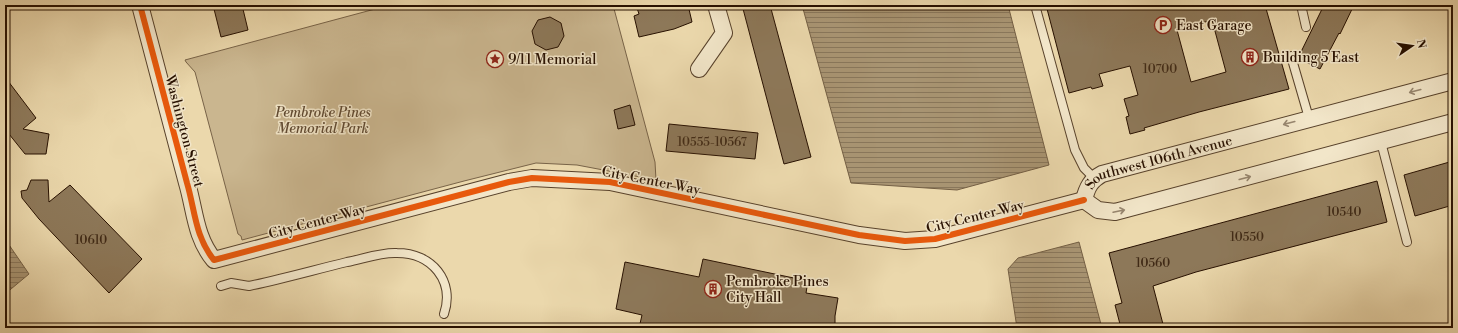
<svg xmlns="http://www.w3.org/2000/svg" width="1458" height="333" font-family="'Libre Bodoni',serif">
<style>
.park{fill:#cab68f;stroke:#786348}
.water{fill:url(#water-rules);stroke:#745f44}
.building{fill:#8d7859;stroke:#271000;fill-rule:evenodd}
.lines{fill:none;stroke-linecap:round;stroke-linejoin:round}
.lane-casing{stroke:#58422b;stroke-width:10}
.street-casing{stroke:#58422b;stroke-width:18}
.lane{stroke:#f2e6c9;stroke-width:8}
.street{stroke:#f2e6c9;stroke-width:16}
.cycleway-casing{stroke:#f2e6c9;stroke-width:8}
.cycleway{stroke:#e8590c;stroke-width:6}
.oneway{stroke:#97866f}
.labels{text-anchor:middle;stroke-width:3;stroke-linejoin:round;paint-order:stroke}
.number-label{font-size:12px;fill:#402a16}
.poi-label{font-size:14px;fill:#271000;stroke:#f2e6c9;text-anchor:start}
.park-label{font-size:14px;font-style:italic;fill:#604a32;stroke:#f2e6c9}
.street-label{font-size:14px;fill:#271000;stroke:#f2e6c9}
</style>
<defs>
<pattern id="water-rules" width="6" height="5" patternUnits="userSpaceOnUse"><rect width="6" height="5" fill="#a89472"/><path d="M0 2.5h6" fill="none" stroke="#89775b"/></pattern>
</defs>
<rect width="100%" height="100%" fill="#ebd8ac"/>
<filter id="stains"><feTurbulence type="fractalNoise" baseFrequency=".005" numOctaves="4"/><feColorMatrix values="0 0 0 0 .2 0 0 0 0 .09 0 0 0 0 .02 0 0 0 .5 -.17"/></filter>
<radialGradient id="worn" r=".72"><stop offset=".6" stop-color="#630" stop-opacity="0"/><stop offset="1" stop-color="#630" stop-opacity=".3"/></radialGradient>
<path class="park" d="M 390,5 L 613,5 L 655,162 L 656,180 L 577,165 L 536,163 L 464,181 L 242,240 L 241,236 L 238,234 L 195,72 L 186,62 L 185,60 Z"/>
<path class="water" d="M 802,5 L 1008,5 L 1049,165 L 957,190 L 851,183 Z
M 5,239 L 29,274 L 5,294 Z
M 1079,242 L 1102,328 L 1017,328 L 1008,269 L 1018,258 Z"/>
<path class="building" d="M 213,5 L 242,5 L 248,30 L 221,37 Z
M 636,5 L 688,5 L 692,22 L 674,29 L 639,37 L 634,16 L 639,14 Z
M 742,5 L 770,5 L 811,157 L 784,164 Z
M 1046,5 L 1265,5 L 1289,89 L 1199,112 L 1144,128 L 1145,130 L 1130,134 L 1126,117 L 1129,116 L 1124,99 L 1138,95 L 1130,66 L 1099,74 L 1103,86 L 1092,89 L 1091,87 L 1069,93 ZM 1212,20 L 1226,72 L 1191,82 L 1177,30 Z
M 1324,5 L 1354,5 L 1340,34 L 1339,33 L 1320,69 L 1298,58 Z
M 550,17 L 561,23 L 564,36 L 558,47 L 546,50 L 535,44 L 532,31 L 538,20 Z
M 5,77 L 36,118 L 23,129 L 49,134 L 46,154 L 25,154 L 5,129 Z
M 630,105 L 635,125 L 618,129 L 614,110 Z
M 669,124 L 758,133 L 755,159 L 666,151 Z
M 1453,161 L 1453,205 L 1415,216 L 1404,175 Z
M 31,180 L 48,180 L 49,202 L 70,185 L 142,259 L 109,293 L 39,219 L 22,198 L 21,191 L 27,190 Z
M 1377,181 L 1387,222 L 1196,272 L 1153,286 L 1164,328 L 1121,328 L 1115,305 L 1122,303 L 1109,253 Z
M 703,259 L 808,281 L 806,293 L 838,298 L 835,316 L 835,328 L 639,328 L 642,315 L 616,309 L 625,262 L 699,277 Z"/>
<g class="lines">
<g class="lane-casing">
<path id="lane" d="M 1035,5 L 1075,150 L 1084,168 L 1094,178
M 1301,5 L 1306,27
M 1291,56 L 1309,118
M 1381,142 L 1407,242
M 221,286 L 231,283 L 249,286 C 282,279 314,270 347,262 C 363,259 381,252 397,253 C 432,253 455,281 444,314"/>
</g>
<g class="street-casing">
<g id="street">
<path d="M 140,5 C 155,64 171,123 187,183 C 195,210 195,237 214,260 L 509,182 L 532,178 L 610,182 L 859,235 L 905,241 L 935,239 L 1084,200"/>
<path d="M 699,69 L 724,33 L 716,5"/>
<path id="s1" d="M 1084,200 C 1087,187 1091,180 1102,174 L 1453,81"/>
<path d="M 1084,200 L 1098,210 L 1115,212 L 1453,122"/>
</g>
</g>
<use href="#lane" class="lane"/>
<use href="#street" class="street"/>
<g class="cycleway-casing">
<path id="cycleway" d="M 140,5 C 155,64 171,123 187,183 C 195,210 195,237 214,260 L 509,182 L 532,178 L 610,182 L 859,235 L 905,241 L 935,239 L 1084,200"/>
</g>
<use href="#cycleway" class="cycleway"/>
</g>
<defs><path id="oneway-shaft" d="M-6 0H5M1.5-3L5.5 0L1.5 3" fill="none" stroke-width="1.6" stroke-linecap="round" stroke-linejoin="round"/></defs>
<g class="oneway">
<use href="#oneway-shaft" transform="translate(1415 91) rotate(165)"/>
<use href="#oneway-shaft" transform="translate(1289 123) rotate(165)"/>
<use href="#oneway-shaft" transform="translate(1245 178) rotate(-15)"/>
<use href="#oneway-shaft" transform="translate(1119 211) rotate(-12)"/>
</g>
<defs>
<g id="parking-ring" transform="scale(0.9)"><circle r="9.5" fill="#f2e6c9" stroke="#8f2418" stroke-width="1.5"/><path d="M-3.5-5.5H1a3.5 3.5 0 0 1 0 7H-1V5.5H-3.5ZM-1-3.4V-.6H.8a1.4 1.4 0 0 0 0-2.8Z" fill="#8f2418"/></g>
<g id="building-ring" transform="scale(0.9)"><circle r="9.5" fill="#f2e6c9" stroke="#8f2418" stroke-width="1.5"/><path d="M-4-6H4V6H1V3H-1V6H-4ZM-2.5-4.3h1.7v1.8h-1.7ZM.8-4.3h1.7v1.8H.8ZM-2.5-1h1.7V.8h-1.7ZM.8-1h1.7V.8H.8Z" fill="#8f2418"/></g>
<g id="sight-ring" transform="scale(0.9)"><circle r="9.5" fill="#f2e6c9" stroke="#8f2418" stroke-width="1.5"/><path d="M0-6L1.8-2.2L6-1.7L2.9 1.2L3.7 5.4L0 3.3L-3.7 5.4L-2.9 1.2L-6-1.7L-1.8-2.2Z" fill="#8f2418"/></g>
</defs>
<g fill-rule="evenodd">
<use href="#parking-ring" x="1163" y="25"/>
<use href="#building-ring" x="1250" y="57"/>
<use href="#sight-ring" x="495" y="59"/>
<use href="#building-ring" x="713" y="289"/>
</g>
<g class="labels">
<g class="number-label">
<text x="1160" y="73">10700</text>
<text x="712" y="146">10555-10567</text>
<text x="1344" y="216">10540</text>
<text x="1247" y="241">10550</text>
<text x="91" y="244">10610</text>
<text x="1153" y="267">10560</text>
</g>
<g class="poi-label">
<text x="1176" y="30">East Garage</text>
<text x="1263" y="62">Building 5 East</text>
<text x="508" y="64">9/11 Memorial</text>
<text x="726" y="286">Pembroke Pines<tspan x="726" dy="16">City Hall</tspan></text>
</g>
<g class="park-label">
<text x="323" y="117">Pembroke Pines<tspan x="323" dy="16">Memorial Park</tspan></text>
</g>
<g class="street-label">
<text transform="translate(185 131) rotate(75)" y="5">Washington Street</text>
<text dy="5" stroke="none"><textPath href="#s1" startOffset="90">Southwest 106th Avenue</textPath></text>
<text transform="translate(651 180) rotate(11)" y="5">City Center Way</text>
<text transform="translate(975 216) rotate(-14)" y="5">City Center Way</text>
<text transform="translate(317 221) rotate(-15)" y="5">City Center Way</text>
</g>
</g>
<rect width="1458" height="333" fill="none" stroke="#ebd8ac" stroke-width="20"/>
<rect x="6" y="6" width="1446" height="321" fill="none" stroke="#271000" stroke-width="2"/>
<rect x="10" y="10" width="1438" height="313" fill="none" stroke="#271000"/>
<g transform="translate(1412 46) rotate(77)" stroke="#f2e6c9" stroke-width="3" paint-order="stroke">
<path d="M0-3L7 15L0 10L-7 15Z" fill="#271000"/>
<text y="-6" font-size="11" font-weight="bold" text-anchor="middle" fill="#271000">N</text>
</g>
<rect width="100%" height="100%" filter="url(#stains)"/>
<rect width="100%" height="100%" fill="url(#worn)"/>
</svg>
